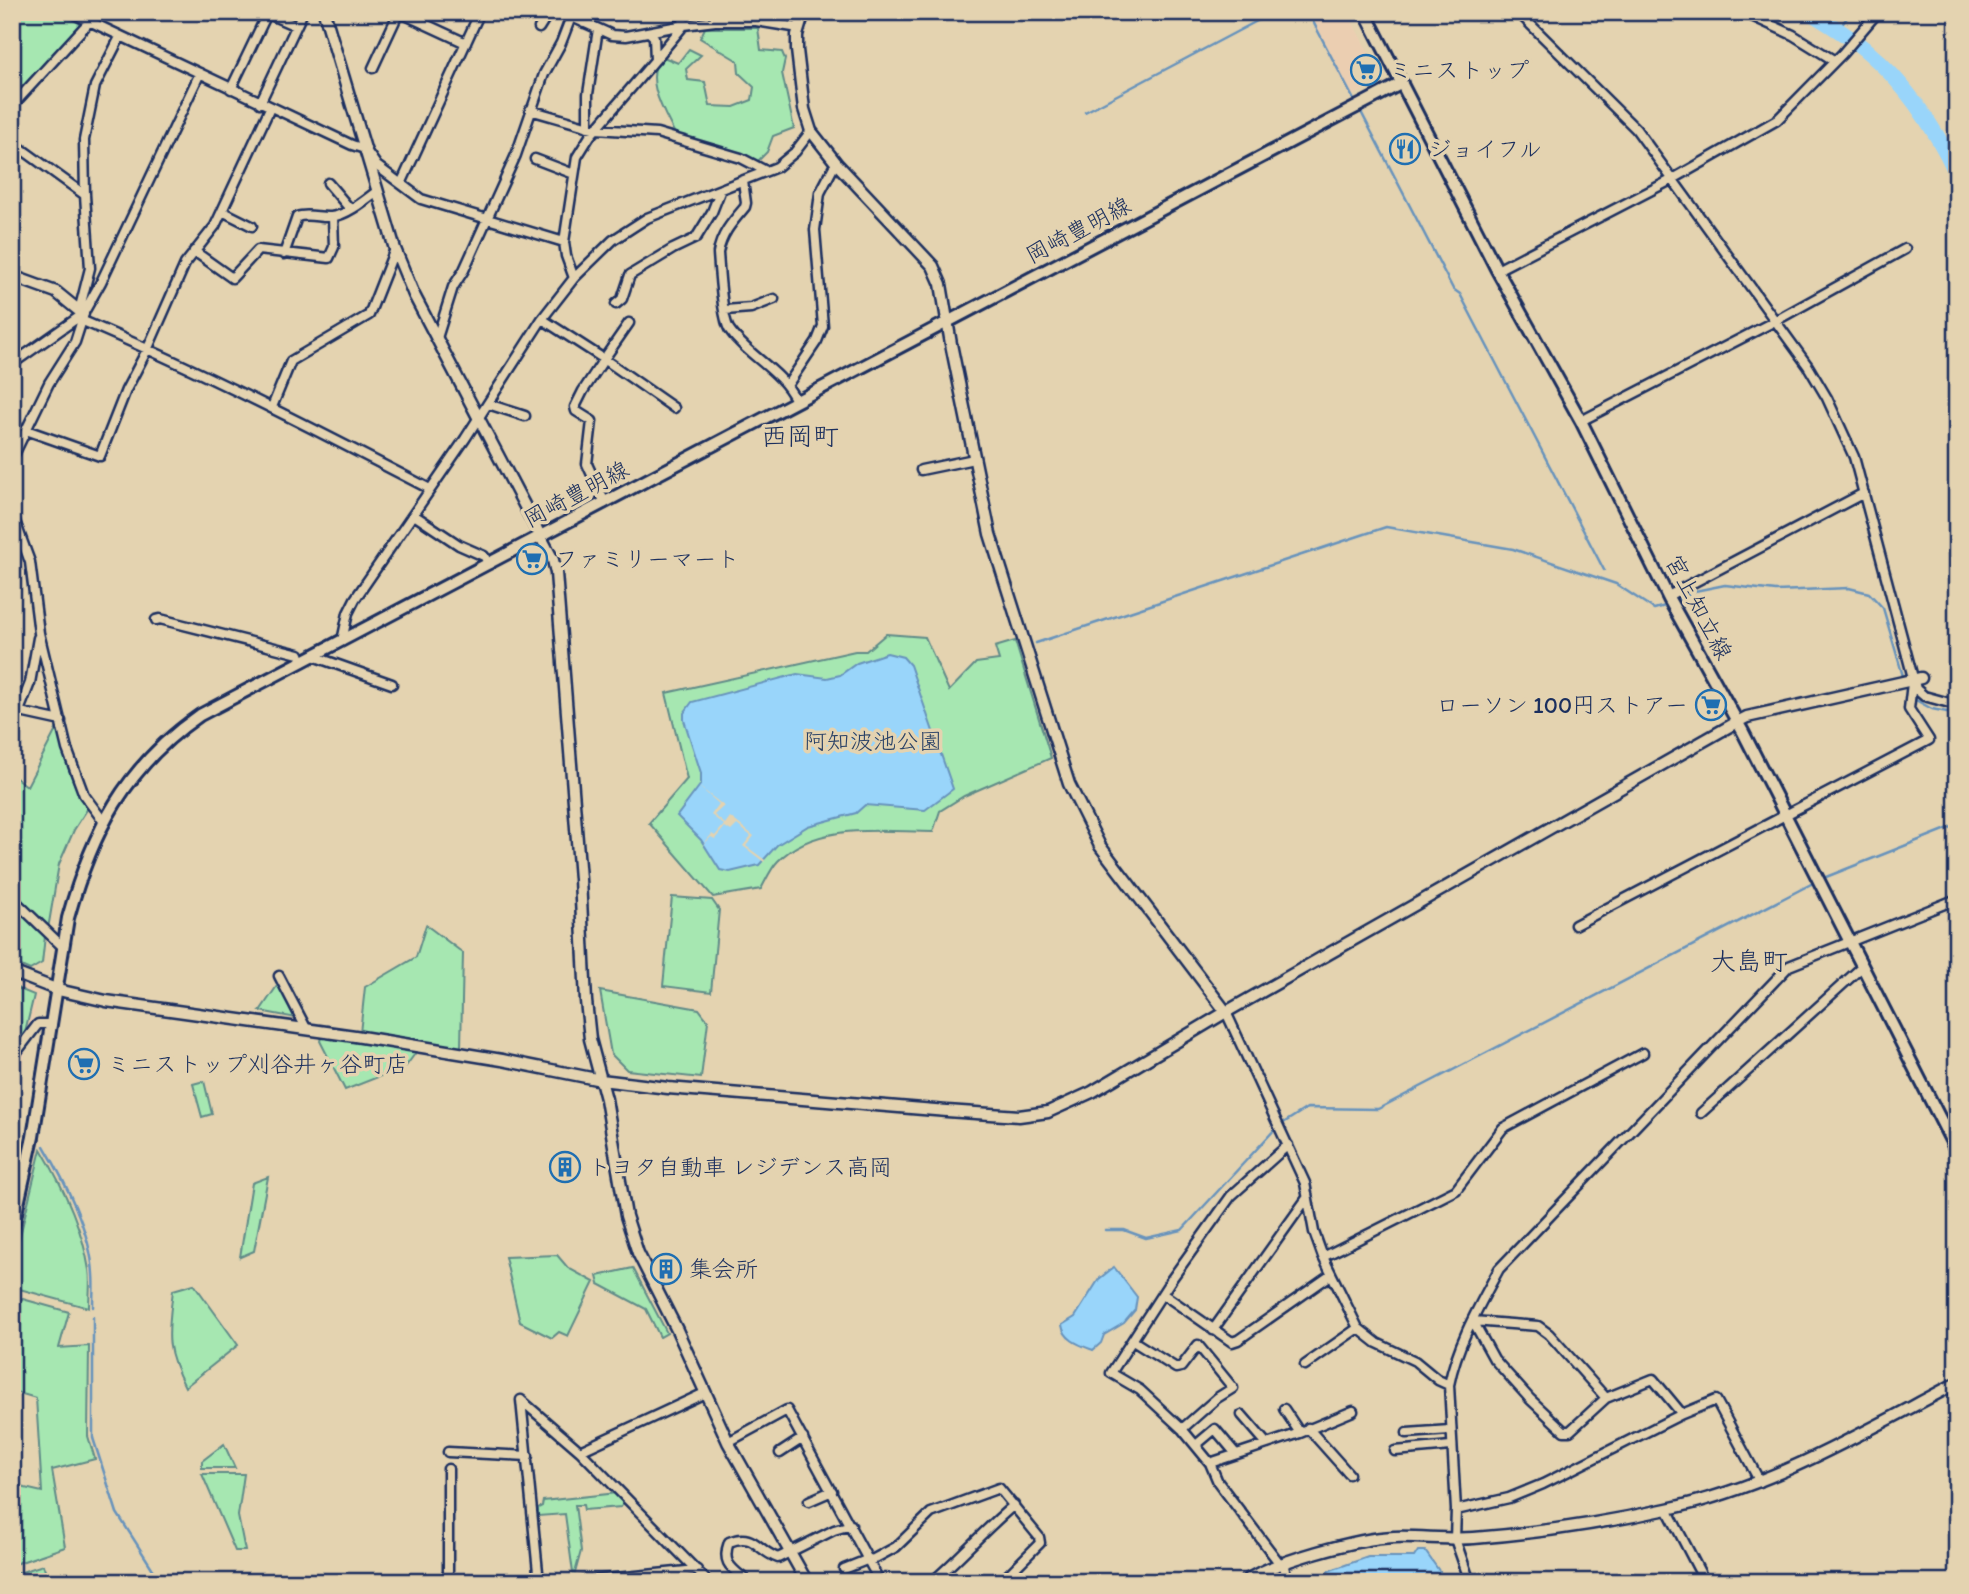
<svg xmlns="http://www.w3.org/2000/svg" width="1969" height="1594" font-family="Itim,'Klee One',sans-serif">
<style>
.built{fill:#ebceb1}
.green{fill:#a6e7b1;stroke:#608b88;stroke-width:2}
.water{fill:#99d5fa;stroke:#6793bc;stroke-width:2}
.pier{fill:#e4d3b0}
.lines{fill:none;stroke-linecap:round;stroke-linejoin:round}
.stream{stroke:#6793bc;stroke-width:2.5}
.river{stroke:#99d5fa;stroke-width:16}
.minor-casing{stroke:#1b2f5e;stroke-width:13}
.tertiary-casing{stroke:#1b2f5e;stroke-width:15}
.secondary-casing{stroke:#1b2f5e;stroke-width:16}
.minor{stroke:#e4d3b0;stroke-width:8}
.tertiary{stroke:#e4d3b0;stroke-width:10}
.secondary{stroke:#e4d3b0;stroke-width:10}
.labels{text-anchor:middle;stroke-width:7;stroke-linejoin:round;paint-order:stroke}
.poi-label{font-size:23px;fill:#1b2f5e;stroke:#e4d3b0;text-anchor:start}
.street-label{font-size:23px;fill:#1b2f5e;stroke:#e4d3b0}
.park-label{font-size:23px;fill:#294166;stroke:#e4d3b0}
.quarter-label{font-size:26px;fill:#1b2f5e;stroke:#e4d3b0}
</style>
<rect width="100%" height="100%" fill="#e4d3b0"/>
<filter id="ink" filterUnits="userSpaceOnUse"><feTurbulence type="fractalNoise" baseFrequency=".0143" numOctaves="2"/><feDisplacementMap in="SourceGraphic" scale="14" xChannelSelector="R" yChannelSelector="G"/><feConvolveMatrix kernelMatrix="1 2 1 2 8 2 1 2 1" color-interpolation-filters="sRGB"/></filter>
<g filter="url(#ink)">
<path class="built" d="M 1307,12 L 1347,12 L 1379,72 L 1377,84 L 1350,97 Z
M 12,981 L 39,992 L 12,1113 Z"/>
<path class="green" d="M 12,12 L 59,12 L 81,24 L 12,99 Z
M 705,28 L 758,28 L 761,50 L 782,52 L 785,59 L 782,73 L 794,128 L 773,136 L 767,152 L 756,163 L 675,134 C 664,112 643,79 661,56 L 678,63 L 689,49 L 701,55 L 686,69 L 688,80 L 705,82 L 710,106 L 734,107 L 752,100 L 754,87 L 739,73 L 738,61 L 700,38 Z
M 886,634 L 925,637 L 949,691 L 976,663 L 999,660 L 995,647 L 1015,641 L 1051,758 L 964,796 L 940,811 L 933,832 C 883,832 817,821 778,861 C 771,868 766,880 761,889 L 713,897 L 649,823 L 687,779 L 666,693 L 855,651 L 866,651 Z
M 58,726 C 64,754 71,786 88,808 L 74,830 L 59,864 L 48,929 L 12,891 L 12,775 L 27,786 Z
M 672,897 L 712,900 L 719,910 L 711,992 L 663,986 Z
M 12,904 L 45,936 L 42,963 L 30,970 L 12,962 Z
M 426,925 L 463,953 L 461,1048 L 360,1033 L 365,987 L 416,957 Z
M 279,983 L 296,1018 L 260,1011 Z
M 12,986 L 34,995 L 24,1037 L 12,1047 Z
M 600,991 L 699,1009 L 708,1021 L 701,1078 L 627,1070 L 611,1054 Z
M 322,1036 L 417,1051 L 406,1066 L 345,1090 L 320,1041 Z
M 204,1081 L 212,1114 L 202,1117 L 193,1084 Z
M 41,1149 C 63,1186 82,1226 89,1270 C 91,1282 89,1295 89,1308 L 12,1287 L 12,1269 Z
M 268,1177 L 254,1251 L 240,1257 L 252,1183 Z
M 557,1255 L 568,1268 L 594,1282 L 568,1336 L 559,1332 L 552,1338 L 520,1322 L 505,1257 Z
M 633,1268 L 667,1333 L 660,1337 L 646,1309 L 599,1284 L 597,1276 Z
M 194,1284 L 238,1345 L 185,1387 C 164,1346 168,1334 173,1290 Z
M 12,1296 L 69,1312 L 59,1348 L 89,1346 L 88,1436 L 95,1459 L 52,1470 L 65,1547 L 12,1565 L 12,1485 L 42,1492 L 36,1398 L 12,1391 Z
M 224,1444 L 235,1468 L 202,1468 L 202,1461 Z
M 202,1474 L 244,1474 L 238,1516 L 245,1551 L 235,1551 Z
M 617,1493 L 625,1500 L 621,1507 L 584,1510 L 583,1505 L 575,1505 L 581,1551 L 575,1573 L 573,1573 L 565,1514 L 538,1516 L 538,1508 L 542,1506 L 543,1501 Z
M 43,1565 L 49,1582 L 12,1582 L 12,1575 Z"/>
<path class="water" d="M 887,653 L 903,657 L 910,665 L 953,789 L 925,810 L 865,805 L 856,813 L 808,826 L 777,845 L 759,865 L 730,872 L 720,870 L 701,840 L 677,816 L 701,784 L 701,773 L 684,720 L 684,713 L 692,702 L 797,674 L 827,678 L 840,675 L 857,663 Z
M 1114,1267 L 1137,1297 L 1135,1310 L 1124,1323 L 1104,1335 L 1101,1343 L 1093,1350 C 1080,1345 1064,1340 1062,1325 L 1075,1317 L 1099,1279 Z
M 1418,1551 L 1425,1551 L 1447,1582 L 1330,1582 L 1328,1571 L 1368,1557 L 1414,1557 Z"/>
<path class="pier" d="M 698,786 L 724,806 L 714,815 L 725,824 L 730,817 L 754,836 L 746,846 L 765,860 L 764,862 L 743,846 L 751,836 L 737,825 L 731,831 L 725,827 L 715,839 L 711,837 L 701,847 L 712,834 L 715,836 L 724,825 L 711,815 L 719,804 Z"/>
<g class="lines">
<path class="stream" d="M 1308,12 L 1355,102
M 1838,30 L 1851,12
M 1359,108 L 1453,289 L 1460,294 L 1604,570
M 1085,112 L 1274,12
M 1675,601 L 1695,591 L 1725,585 L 1776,591 L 1849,588 L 1869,593 L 1883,608 L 1908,693
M 1036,643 L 1386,527 L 1513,549 L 1616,584 L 1654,609 L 1669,605
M 1912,698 L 1932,709 L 1957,714
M 1821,879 L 1957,825
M 44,1146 C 65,1181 91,1233 93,1274 C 94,1285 93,1296 93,1307
M 1105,1230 L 1124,1230 L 1146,1238 L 1182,1230 L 1277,1127 L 1307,1108 L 1378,1109 L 1815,882
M 93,1317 L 93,1438 L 117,1513 L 161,1582"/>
<path class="river" d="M 1810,12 C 1830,25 1851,37 1868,52 C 1906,84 1936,130 1957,174"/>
<g class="minor-casing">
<path id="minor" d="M 70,12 L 352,145 L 365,149 L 377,166 L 421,199 L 564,242
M 264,12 L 296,26
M 399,12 L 466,43
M 561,12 L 612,35 L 626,36 L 684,25 L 682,12
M 584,12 L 584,23
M 715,12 L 715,21 L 756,21 L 799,28
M 1518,12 L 1636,129 L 1808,366 L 1827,398 L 1854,457 L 1916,689 L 1924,696 L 1957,705
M 1743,12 L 1793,35 L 1835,61
M 539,28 L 549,12
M 655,60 L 684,25 L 715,21
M 373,68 L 399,12
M 231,89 L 267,14
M 260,103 L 303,12
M 12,106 L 89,22
M 530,110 L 596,129 L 657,133 L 741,158 L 766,171
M 588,127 L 588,94 L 598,29
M 12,142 L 85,195
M 535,159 L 574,174
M 743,181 L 746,203 L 745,207 C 733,221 721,234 718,253 C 719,268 722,317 729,329 C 748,357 781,369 796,401
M 328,183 L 350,209
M 401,184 L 480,12
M 222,211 L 252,226
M 194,251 L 232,278 L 258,250 L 329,258 L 334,247 L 333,217
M 284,254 L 297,217 C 307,213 320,218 331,217 C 347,215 364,201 377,191
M 1497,270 L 1673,179 L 1777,120 L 1842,54 L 1878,12
M 574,278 L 566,256 L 564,242 L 577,157 L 590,136 L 655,60 L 654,37 L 649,32
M 616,304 L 622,299 L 630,275 L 673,249 L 696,238 L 712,212 L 721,189
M 725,310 L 751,308 L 774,299
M 79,311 L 90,268 L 85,195 L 84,140 L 95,86 L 120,37
M 542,319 L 604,359 L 629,323
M 83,321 C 202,371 316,430 430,489
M 437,338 L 453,287 L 464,270 L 516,155 L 544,74 L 561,43 L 571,17
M 12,364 L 83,314 L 101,282 L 200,73
M 788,384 L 817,341 L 823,326 L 815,230 L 820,193 L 833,168 L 837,164
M 488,404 L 525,416
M 272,407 L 291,361 L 369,315 L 395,249
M 1581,421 L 1775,321 L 1905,249
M 26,430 L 100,456 L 126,390 L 148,348 L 185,264 L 215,226 L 270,108
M 12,459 L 49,383 L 75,342 L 83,317
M 921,470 L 974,459
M 605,503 L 587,464 L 592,421 L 576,411 L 575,407 L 583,391 L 604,359 L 674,408
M 12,513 L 30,562 L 39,633 L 67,749 L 84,795 L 104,822
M 414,515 L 459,545 L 484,556 L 489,564
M 1668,596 L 1864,493
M 156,620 L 160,619 L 299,654 L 302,662
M 342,641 L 348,613 L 355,599 L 465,439 L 542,319 L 574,278 L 613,240 L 647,218 L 777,167 L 795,152 L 811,131
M 313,656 L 392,684
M 20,712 L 61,721
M 12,729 L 30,683 L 38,638
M 12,898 L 63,947
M 1575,925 L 1929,740 L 1909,709 L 1912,683
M 279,976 L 306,1028
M 1226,1012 L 1305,1183 L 1314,1232 L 1323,1257 L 1358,1328 L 1377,1343 L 1415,1361 L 1438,1380 L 1449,1385
M 12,1058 L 38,1024 L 52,1024
M 1701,1113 L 1863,966
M 12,1147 L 24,1174
M 1323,1257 L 1456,1190 L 1503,1128 L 1643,1053
M 1163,1294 L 1232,1342 L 1238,1340 L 1331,1275
M 1473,1321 L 1538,1326 L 1549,1334 L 1606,1398 L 1653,1379 L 1682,1414
M 1473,1321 L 1494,1359 L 1530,1399 L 1564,1431 L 1570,1431 L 1606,1398
M 1213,1330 L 1307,1198
M 1133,1341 L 1176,1368 L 1181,1367 L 1198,1345 L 1233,1388 L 1217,1398 L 1182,1429
M 1305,1365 L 1358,1328
M 521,1400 L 580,1451 L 708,1582
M 521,1400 L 539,1582
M 1284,1409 L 1300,1433
M 1242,1415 L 1267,1444
M 1308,1428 L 1349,1474
M 1407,1433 L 1450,1430
M 728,1442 L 787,1410 L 880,1582
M 1196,1445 L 1215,1429 L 1236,1454
M 580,1451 L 705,1393
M 1395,1451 L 1451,1446
M 448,1452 L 528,1456
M 780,1453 L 803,1438
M 1210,1463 L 1300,1433 L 1353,1411
M 448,1469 L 448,1582
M 809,1501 L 832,1491
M 1667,1509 L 1705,1582
M 1456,1510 L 1509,1498 L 1543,1484 L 1682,1414 L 1716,1400 L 1760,1482
M 870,1561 L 896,1547 L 931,1513 L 999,1488 L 1039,1537 L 1040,1543 L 1001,1582
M 1283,1563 L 1288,1582
M 1280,1564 L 1218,1482 L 1210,1463 L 1182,1429 L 1140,1390 L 1111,1373 L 1171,1280 L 1231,1196 L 1288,1145
M 844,1569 L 869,1559
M 575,1582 L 697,1570
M 748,1582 C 732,1568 721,1564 729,1542 C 755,1532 756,1550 778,1558 L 834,1530 L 851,1525
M 932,1582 C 961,1557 985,1529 1014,1505
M 1069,1582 L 1080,1582
M 1470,1582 L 1455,1539 L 1456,1510 L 1449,1385 C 1457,1344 1479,1306 1499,1269 L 1789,966 L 1957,899"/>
</g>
<g class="tertiary-casing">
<path id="tertiary" d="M 324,12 L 395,249 L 414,295 L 553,560 L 556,573 L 580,879 L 586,1001 L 590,1039 L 606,1099 L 626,1216 L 638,1253 L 677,1330 L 728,1442 L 807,1582
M 804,12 L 797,35 L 797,50 L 804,109 L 811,131 L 837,164 L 933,266 L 941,284 L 951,344 L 990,534 L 1069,784 L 1100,846 L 1226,1012
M 12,276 L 56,292 L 83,314
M 12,972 L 58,990 L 106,1001 L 355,1036 L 502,1060 L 601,1080 L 668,1088 L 947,1111 L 1019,1116 L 1048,1112 L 1092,1092 L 1226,1012 L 1737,722 L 1747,717 L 1921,678
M 1244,1582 C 1271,1562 1360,1538 1394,1537 C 1421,1536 1447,1540 1474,1538 C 1538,1533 1604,1523 1667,1509 C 1772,1487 1863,1432 1957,1383"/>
</g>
<g class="secondary-casing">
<path id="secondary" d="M 1365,12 L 1497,270 L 1581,421 L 1669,599 L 1743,732 L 1957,1152
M 12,1231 L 33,1137 L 68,918 C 92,832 125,767 200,715 L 1402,83"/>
</g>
<use href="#minor" class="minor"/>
<use href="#tertiary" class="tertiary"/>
<use href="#secondary" class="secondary"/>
</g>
</g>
<defs>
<g id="supermarket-ring" transform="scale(1.575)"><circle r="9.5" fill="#e4d3b0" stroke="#1f6fb2" stroke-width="1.5"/><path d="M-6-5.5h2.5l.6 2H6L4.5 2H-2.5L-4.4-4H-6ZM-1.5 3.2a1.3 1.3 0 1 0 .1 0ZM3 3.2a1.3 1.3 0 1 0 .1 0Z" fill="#1f6fb2"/></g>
<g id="restaurant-ring" transform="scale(1.575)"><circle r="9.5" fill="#e4d3b0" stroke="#1f6fb2" stroke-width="1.5"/><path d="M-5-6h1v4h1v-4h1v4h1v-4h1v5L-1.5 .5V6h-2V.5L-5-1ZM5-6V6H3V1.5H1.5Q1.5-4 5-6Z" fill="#1f6fb2"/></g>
<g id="building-ring" transform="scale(1.575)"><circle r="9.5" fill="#e4d3b0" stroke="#1f6fb2" stroke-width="1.5"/><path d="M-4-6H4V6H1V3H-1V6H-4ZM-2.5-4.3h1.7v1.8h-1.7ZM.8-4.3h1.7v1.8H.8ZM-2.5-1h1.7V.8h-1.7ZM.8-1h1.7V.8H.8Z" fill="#1f6fb2"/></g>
</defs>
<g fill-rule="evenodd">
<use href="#supermarket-ring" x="1366" y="70"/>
<use href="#restaurant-ring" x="1405" y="149"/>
<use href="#supermarket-ring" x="532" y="559"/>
<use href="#supermarket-ring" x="1711" y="705"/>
<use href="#supermarket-ring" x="84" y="1064"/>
<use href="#building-ring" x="565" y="1167"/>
<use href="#building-ring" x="666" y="1269"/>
</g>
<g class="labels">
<g class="poi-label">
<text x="1389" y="78">ミニストップ</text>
<text x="1428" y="157">ジョイフル</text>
<text x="555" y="567">ファミリーマート</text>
<text x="1688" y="713" text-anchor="end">ローソン 100円ストアー</text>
<text x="107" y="1072">ミニストップ刈谷井ヶ谷町店</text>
<text x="588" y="1175">トヨタ自動車 レジデンス高岡</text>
<text x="689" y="1277">集会所</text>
</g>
<g class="street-label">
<text transform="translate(1078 230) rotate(-28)" y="8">岡崎豊明線</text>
<text transform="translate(576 494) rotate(-28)" y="8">岡崎豊明線</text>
<text transform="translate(1699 607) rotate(62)" y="8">宮上知立線</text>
</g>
<g class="park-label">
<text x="873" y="749">阿知波池公園</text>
</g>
<g class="quarter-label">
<text x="800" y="445">西岡町</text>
<text x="1749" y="970">大島町</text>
</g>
</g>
<rect width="1969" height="1594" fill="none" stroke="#e4d3b0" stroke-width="42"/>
<rect x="21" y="21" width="1927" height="1552" fill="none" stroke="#1b2f5e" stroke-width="2.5" filter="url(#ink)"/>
</svg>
